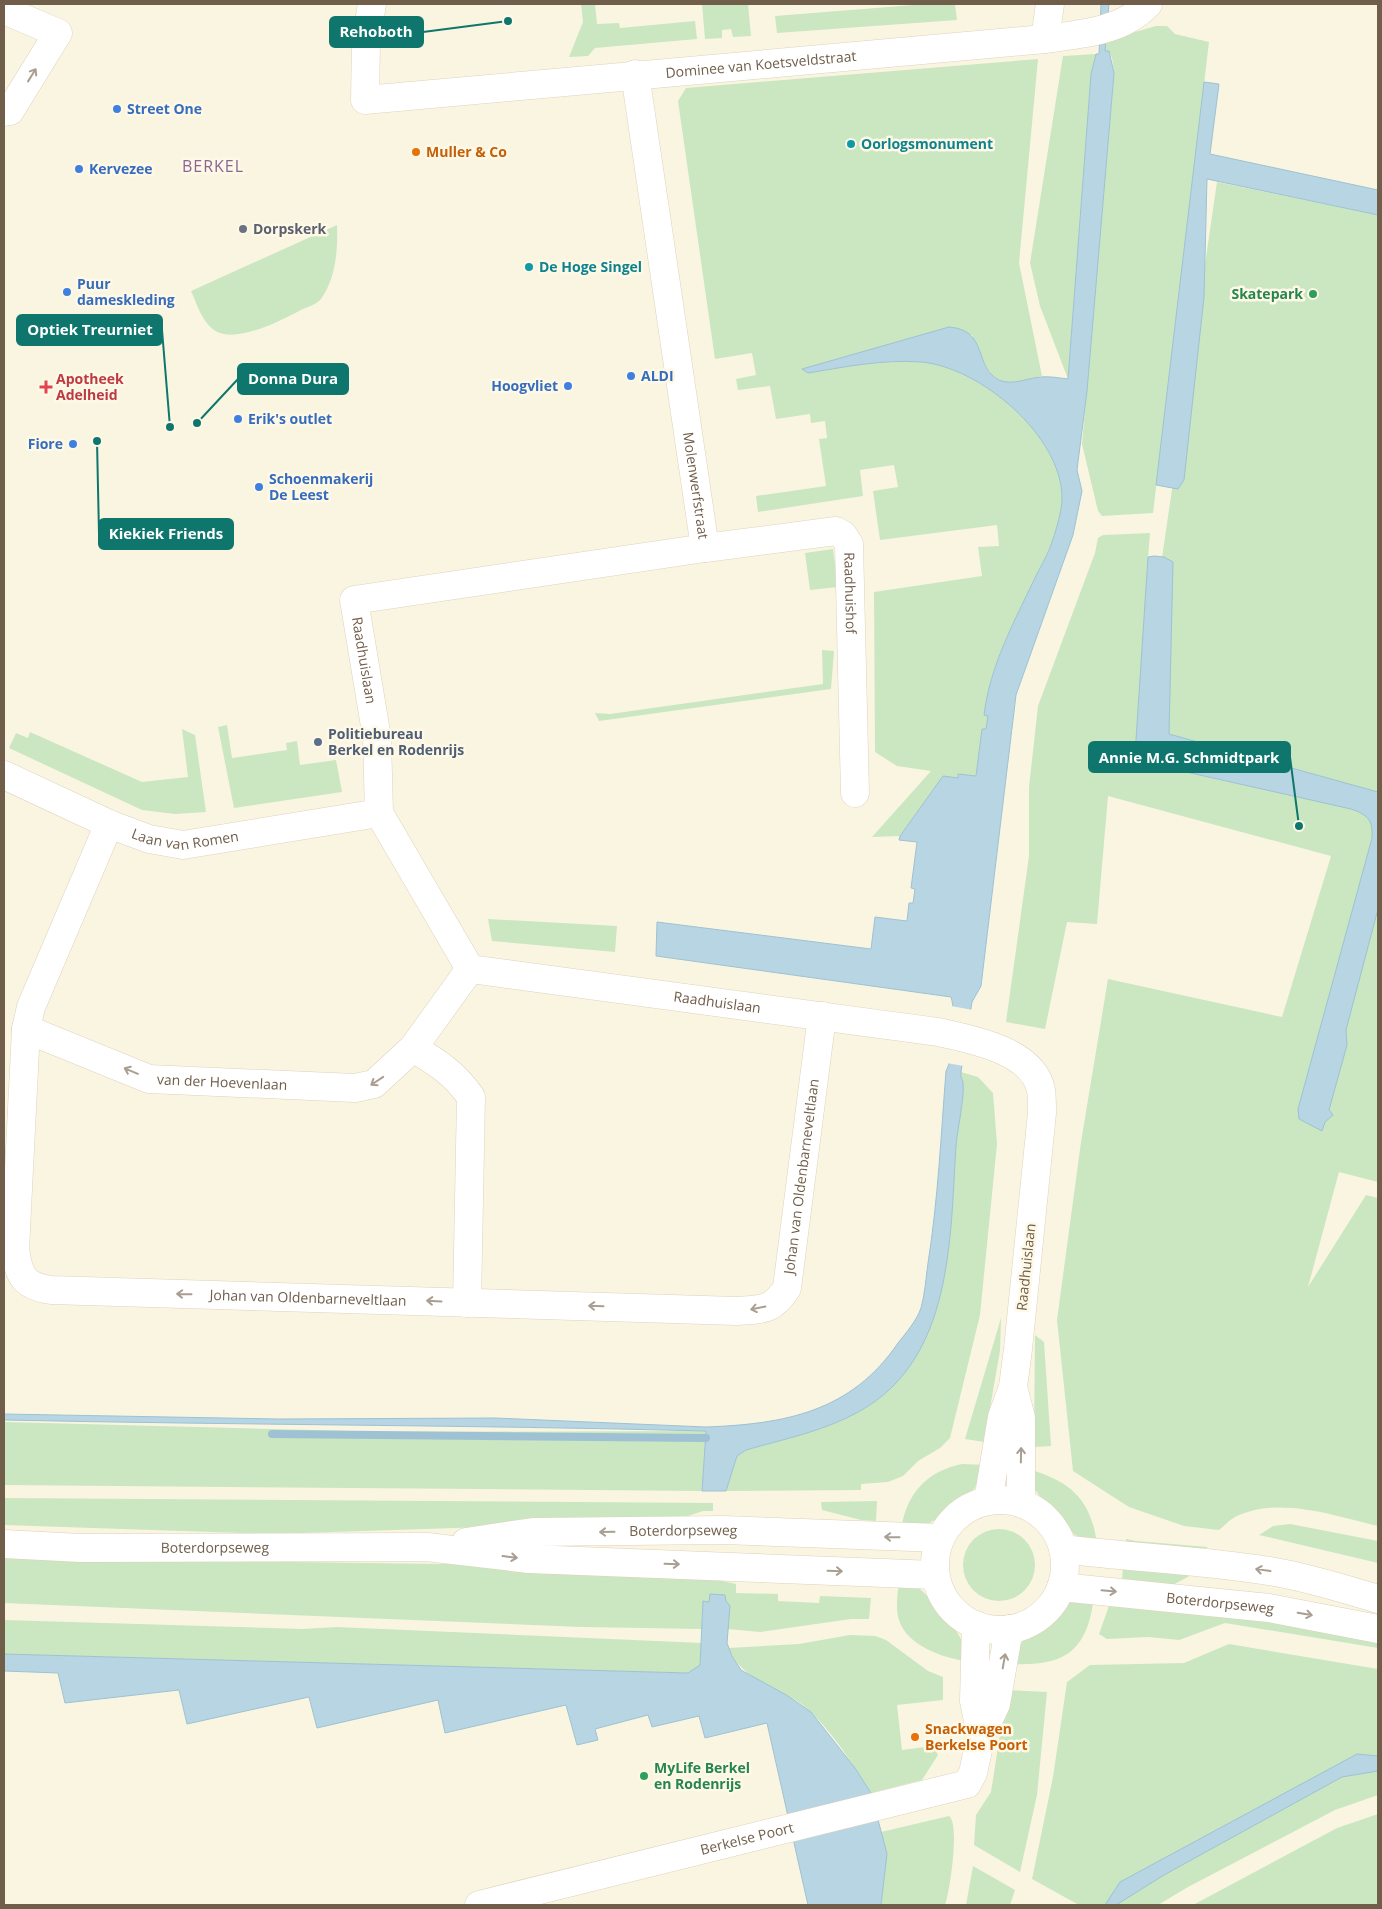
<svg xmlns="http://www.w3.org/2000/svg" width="1382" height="1909" font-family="'Open Sans',sans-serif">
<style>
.green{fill:#cae7c1}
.water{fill:#b7d5e2;stroke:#9ec2d3}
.pier{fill:#faf5e1}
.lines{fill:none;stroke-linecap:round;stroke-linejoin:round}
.stream{stroke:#9ec2d3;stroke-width:8}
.minor-casing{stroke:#ded2be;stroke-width:29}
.tertiary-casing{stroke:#ded2be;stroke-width:29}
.secondary-casing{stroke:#dfd1b9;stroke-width:29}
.minor{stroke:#fff;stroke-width:28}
.tertiary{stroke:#fff;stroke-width:28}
.secondary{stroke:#fff;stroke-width:28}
.oneway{stroke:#a99e92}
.shop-dot{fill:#3f7fe0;stroke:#fef8e7;stroke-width:2}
.culture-dot{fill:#0f9aa8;stroke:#fef8e7;stroke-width:2}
.food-dot{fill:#e8710a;stroke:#fef8e7;stroke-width:2}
.worship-dot{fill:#6b7280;stroke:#fef8e7;stroke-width:2}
.leisure-dot{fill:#2e9e5b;stroke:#fef8e7;stroke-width:2}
.health-dot{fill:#e0444e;stroke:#fef8e7;stroke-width:2}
.service-dot{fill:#5c6f8a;stroke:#fef8e7;stroke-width:2}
.labels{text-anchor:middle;stroke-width:5;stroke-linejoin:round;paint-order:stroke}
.street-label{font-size:14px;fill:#705d4a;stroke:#fef8e7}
.shop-label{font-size:14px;font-weight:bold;fill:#366cbe;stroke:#fef8e7;text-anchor:start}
.culture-label{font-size:14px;font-weight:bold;fill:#0d838f;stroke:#fef8e7;text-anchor:start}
.food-label{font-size:14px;font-weight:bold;fill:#c56008;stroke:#fef8e7;text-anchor:start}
.worship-label{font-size:14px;font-weight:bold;fill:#5b616d;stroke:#fef8e7;text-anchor:start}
.leisure-label{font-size:14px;font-weight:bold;fill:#27864d;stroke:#fef8e7;text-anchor:end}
.health-label{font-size:14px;font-weight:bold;fill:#be3a42;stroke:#fef8e7;text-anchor:start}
.service-label{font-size:14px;font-weight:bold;fill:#4e5e75;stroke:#fef8e7;text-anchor:start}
.quarter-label{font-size:16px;letter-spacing:1px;fill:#8b6593;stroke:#fef8e7}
.leader{fill:none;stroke:#0f766e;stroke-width:2}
.callout-dot{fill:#0f766e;stroke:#fef8e7;stroke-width:2}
.callout{fill:#0f766e;stroke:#0f766e;stroke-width:2}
.callout-label{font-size:15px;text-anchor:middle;font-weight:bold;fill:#fff}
</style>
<rect width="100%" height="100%" fill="#faf5e1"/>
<path class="green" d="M 581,4 L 595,4 L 597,24 L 619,23 L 620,28 L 695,21 L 697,39 L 595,48 L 588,56 L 569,57 L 583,22 Z
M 702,4 L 748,4 L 751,36 L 733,37 L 731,29 L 722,30 L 722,38 L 705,39 Z
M 926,4 L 955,4 L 957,20 L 777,33 L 775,16 Z
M 1156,26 L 1167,26 L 1175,34 L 1209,42 L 1153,513 L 1102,516 L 1098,511 L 1082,444 L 1114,73 L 1112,58 L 1109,51 L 1105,51 L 1107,40 Z
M 1096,54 L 1091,74 L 1068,379 L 1040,306 L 1030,263 L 1063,56 Z
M 1038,59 L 1019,263 L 1042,376 C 1032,378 1021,382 1010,383 C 988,384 979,351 972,335 L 808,373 C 845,367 883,359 921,362 C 980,367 1062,436 1062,498 C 1062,510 1057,527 1053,539 C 1049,552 1041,565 1036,577 C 1014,622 990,665 984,715 L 988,715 L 986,730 L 982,730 L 976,776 L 959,774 L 958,778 L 943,776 L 900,836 L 872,837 L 931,771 L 897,766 L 875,752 L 874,592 L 982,576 L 978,547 L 999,546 L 997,525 L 880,540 L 873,491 L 898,487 L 894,465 L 860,470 L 863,496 L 758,512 L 756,496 L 826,486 L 819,439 L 827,438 L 825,421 L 811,423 L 810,414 L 776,419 L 770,386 L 738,390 L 736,379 L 756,375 L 752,353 L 715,359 L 678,101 L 686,88 Z
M 1217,182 L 1378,215 L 1378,1182 L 1339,1172 L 1308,1287 L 1366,1195 L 1378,1198 L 1378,1526 C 1336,1516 1279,1496 1237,1516 C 1230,1519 1224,1526 1219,1530 L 1184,1526 L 1129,1507 L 1073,1471 L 1057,1320 L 1081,1142 L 1108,979 L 1282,1017 L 1331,856 L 1108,796 L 1097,924 L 1067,922 L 1045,1029 L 1006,1022 L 1029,856 L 1029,787 L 1038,706 L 1095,553 L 1098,538 L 1103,535 L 1150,533 L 1146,582 L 1158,585 Z
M 337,225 C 338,249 336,278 321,299 C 317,304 308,307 301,310 C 282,320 235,345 214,330 C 202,322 197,304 191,291 Z
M 833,549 L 838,587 L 810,590 L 805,553 Z
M 822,650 L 834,651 L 831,689 L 599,721 L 595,713 L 610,714 L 823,684 Z
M 227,725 L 232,758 L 287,750 L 286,743 L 297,741 L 300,765 L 336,760 L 342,792 L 234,808 L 218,727 Z
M 182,729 L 195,735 L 206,812 L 175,814 L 142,810 L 9,748 L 16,733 L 28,738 L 30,732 L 142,782 L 188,777 Z
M 488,919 L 617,926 L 615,952 L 492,941 Z
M 961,1072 L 978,1077 L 993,1093 L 997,1144 L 980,1315 L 950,1438 L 940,1448 L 918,1461 L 903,1476 L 888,1482 L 861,1484 L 861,1490 L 726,1491 L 737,1456 L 746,1450 C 784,1439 825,1431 860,1411 C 953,1359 950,1239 956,1146 C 957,1131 965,1096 963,1082 C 962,1078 960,1077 961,1072 Z
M 1001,1318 L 1000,1351 L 984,1442 L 965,1439 Z
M 1035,1335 L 1044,1342 L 1051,1446 L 1034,1447 Z
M 4,1422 L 390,1432 L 706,1431 L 702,1491 L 4,1485 Z
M 962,1464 L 988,1465 L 974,1489 L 939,1517 L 928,1524 L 901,1529 C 907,1494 925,1472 962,1464 Z
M 1028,1469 C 1070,1481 1091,1499 1097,1544 L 1075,1535 L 1043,1501 L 1032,1485 Z
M 4,1498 L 713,1503 L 713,1511 L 703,1511 L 673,1521 L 270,1534 L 4,1525 Z
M 877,1501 L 876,1521 L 861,1520 L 822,1510 L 821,1502 Z
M 1290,1524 L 1378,1541 L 1378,1563 L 1259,1535 L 1273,1526 Z
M963 1565a36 36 0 1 1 72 0a36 36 0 1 1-72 0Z
M 1126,1539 L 1136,1541 L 1208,1547 L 1199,1552 L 1125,1549 Z
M 4,1558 L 444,1564 L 678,1571 L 736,1584 L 736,1593 L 778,1594 L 778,1601 L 819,1603 L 820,1596 L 871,1598 L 869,1619 L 851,1619 L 760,1632 L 728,1629 L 730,1606 L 703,1601 L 702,1629 L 581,1627 L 4,1603 Z
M 1123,1565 L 1197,1572 L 1169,1587 L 1122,1583 Z
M 899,1580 C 925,1587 924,1594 940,1612 C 956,1630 963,1636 967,1661 C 945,1659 906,1645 899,1620 C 895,1608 898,1593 899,1580 Z
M 1094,1597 C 1087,1653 1064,1666 1011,1664 L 1023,1640 L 1044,1626 L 1063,1606 L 1069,1601 Z
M 1110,1603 L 1238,1611 L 1378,1640 L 1378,1648 L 1225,1623 L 1179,1640 L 1148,1637 L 1107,1639 L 1099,1634 Z
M 4,1620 L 303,1629 L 336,1627 L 702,1643 L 700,1665 L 688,1673 L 4,1654 Z
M 850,1635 L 875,1636 L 886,1640 L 928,1671 L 943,1677 L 943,1700 L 897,1705 L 902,1750 L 933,1746 L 938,1755 L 922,1780 L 871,1793 C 855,1767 834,1735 812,1713 C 786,1687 742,1684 729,1648 L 799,1644 Z
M 1229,1644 L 1378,1669 L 1378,1795 L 1335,1810 L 1188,1887 L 1158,1905 L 1079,1905 L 1032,1879 L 1053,1777 L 1067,1682 L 1090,1665 L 1184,1663 Z
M 1007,1690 L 1047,1692 L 1037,1795 L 1020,1872 L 974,1845 L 976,1815 L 991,1792 Z
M 1378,1814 L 1378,1905 L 1193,1905 L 1337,1828 Z
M 949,1816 C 960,1823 950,1892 945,1905 L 881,1905 L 887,1854 L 881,1832 Z
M 973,1866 L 1015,1890 L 1010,1905 L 966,1905 Z"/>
<path class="water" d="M 1101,4 L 1109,4 L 1105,51 L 1109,51 L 1114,73 L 1087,391 L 1077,470 L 1082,491 L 1073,535 L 1016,695 L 981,986 L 972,1002 L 961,1072 C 960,1077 962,1078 963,1082 C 965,1096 957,1131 956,1146 C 950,1239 953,1359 860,1411 C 825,1431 784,1439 746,1450 L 737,1456 L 726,1491 L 702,1491 L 706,1431 C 472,1425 238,1425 4,1420 L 4,1414 L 278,1419 L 495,1418 L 706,1427 C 785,1424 851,1412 898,1343 C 906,1333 917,1320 921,1308 C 925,1294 926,1277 928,1263 C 938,1200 941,1135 946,1071 C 954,1057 956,1013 951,997 L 656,956 L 657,922 L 871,949 L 875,917 L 907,921 L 909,903 L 913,903 L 915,889 L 911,888 L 917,842 L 899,840 L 900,836 L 943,776 L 958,778 L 958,774 L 976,776 L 982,729 L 986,729 L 988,716 L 984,715 C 990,666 1013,624 1034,580 C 1040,567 1049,553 1053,539 C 1057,527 1062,510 1062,498 C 1062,436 980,367 921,362 C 883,359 845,367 808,373 L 802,369 L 949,327 C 989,330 973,367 999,380 C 1012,386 1027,378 1041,377 C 1049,376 1059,378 1068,379 L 1091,74 L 1096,54 L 1099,54 Z
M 1204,82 L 1219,84 L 1210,154 L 1378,190 L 1378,215 L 1207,179 L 1204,297 L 1184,480 L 1178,489 L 1156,485 Z
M 1154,556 L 1164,557 L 1173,562 L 1169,734 L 1378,792 L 1378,909 L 1346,1030 L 1347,1045 L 1329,1110 L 1333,1115 L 1325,1122 L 1322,1131 L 1299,1119 L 1298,1109 L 1372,838 C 1373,820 1368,815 1351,809 L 1155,765 L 1135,755 L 1148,557 Z
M 710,1594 L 725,1595 L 726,1601 L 730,1606 L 727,1643 L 732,1656 L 741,1670 L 788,1696 L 811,1712 L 855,1768 L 871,1793 L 887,1854 L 881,1905 L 808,1905 L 767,1723 L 705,1738 L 699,1716 L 652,1727 L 648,1715 L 595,1729 L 598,1740 L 577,1745 L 566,1705 L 445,1733 L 438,1700 L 317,1728 L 309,1697 L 187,1724 L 179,1690 L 65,1703 L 58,1673 L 4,1671 L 4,1654 L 688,1673 L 700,1665 L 703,1601 L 709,1602 Z
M 1357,1754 L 1378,1756 L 1378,1771 L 1342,1777 L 1164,1875 L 1116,1905 L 1105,1905 L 1120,1882 Z"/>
<path class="pier" d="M 951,1006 L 973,1010 L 964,1066 L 946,1063 Z"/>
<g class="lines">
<path class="stream" d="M 272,1434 L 706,1438"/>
<g class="minor-casing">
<g id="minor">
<path d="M 4,10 L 58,33 L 10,111 L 4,112"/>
<path d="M 1045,39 L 1050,4"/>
<path id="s1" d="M 705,548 L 836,531 L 843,535 L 849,544 L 855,793"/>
<path id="s2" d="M 109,824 L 31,1007 L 26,1029 L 15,1249 C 19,1276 23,1286 51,1290 L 737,1311 C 763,1309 772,1311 787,1288 L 822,1016"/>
<path id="s3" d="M 26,1029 L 149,1079 L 355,1088 L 374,1084 L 413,1048 L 470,969"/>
<path d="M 413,1048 C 438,1063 454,1073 471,1097 L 467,1303"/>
<path d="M 976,1625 L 974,1701 L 981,1736"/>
<path id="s4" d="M 479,1905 L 967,1784 L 973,1773 L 981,1736 L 996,1704 L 1009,1629"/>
</g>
</g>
<g class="tertiary-casing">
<g id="tertiary">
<path id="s5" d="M 372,4 L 366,42 L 365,100 L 1045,39 C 1081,34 1121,32 1148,4"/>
<path id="s6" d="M 635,74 L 705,548 L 354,600 L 377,738 L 379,813 L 470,969 L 938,1032 C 970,1039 1033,1050 1041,1090 C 1042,1097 1042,1106 1042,1113 L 1018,1349 L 1013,1387 L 1002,1417 L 988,1501"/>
<path id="s7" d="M 4,775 L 109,824 L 149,839 L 183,845 L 379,813"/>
<path d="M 1013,1387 L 1021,1418 L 1021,1503"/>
</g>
</g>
<g class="secondary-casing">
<g id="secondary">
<circle cx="1000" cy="1565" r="65"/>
<path id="s8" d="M 466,1542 L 533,1532 L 724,1530 L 940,1538"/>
<path id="s9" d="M 4,1544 L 81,1548 L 427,1547 L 529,1559 L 935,1575"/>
<path d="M 1063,1549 C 1134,1558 1205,1560 1275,1572 C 1310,1578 1344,1589 1378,1599"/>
<path id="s10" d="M 1061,1587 L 1269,1608 L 1378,1629"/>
</g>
</g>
<use href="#minor" class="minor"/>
<use href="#tertiary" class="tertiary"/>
<use href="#secondary" class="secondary"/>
</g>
<defs><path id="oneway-shaft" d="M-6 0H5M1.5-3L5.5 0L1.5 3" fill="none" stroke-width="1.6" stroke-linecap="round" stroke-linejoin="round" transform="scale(1.25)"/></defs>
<g class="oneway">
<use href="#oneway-shaft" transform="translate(32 75) rotate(-58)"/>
<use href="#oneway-shaft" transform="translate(131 1071) rotate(-157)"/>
<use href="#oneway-shaft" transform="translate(377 1081) rotate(146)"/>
<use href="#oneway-shaft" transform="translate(184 1294) rotate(-179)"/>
<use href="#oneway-shaft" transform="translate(434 1301) rotate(-177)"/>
<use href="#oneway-shaft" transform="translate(596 1306) rotate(-178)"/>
<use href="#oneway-shaft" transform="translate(758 1308) rotate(169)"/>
<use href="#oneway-shaft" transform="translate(1021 1455) rotate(-89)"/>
<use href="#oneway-shaft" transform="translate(607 1532) rotate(179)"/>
<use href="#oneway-shaft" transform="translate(892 1537) rotate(-179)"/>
<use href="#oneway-shaft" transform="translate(510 1557) rotate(7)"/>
<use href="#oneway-shaft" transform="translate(672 1564) rotate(2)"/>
<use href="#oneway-shaft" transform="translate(1263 1570) rotate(-172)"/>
<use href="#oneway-shaft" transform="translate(835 1571) rotate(2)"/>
<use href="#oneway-shaft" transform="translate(1109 1591) rotate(5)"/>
<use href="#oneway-shaft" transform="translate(1305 1614) rotate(10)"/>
<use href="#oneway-shaft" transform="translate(1004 1661) rotate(-80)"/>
</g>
<g class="shop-dot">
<circle cx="117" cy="109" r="5"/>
<circle cx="79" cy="169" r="5"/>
<circle cx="67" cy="292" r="5"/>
<circle cx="631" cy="376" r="5"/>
<circle cx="568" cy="386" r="5"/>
<circle cx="238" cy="419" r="5"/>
<circle cx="73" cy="444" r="5"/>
<circle cx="259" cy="487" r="5"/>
</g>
<g class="culture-dot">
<circle cx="851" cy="144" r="5"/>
<circle cx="529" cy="267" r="5"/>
</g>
<g class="food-dot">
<circle cx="416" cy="152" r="5"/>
<circle cx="915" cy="1737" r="5"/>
</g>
<circle class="worship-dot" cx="243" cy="229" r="5"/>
<g class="leisure-dot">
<circle cx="1313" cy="294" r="5"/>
<circle cx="644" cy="1776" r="5"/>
</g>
<path class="health-dot" d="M43.5 379.5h5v5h5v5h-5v5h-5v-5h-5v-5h5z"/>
<circle class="service-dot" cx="318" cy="742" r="5"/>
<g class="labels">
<g class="street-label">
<text dy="5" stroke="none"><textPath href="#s5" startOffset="494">Dominee van Koetsveldstraat</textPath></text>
<text dy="5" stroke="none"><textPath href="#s6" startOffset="416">Molenwerfstraat</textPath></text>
<text dy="5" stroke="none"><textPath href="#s1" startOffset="200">Raadhuishof</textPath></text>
<text dy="5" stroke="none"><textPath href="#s6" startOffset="895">Raadhuislaan</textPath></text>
<text dy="5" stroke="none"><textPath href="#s7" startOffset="195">Laan van Romen</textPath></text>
<text dy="5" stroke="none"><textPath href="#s6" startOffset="1479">Raadhuislaan</textPath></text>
<text dy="5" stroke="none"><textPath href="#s3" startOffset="206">van der Hoevenlaan</textPath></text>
<text dy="5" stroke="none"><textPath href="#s2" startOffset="1360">Johan van Oldenbarneveltlaan</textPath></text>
<text transform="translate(1026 1267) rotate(-84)" y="5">Raadhuislaan</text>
<text dy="5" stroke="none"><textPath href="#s2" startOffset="760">Johan van Oldenbarneveltlaan</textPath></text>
<text dy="5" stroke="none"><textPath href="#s8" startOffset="218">Boterdorpseweg</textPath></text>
<text dy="5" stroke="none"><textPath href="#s9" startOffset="211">Boterdorpseweg</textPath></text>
<text dy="5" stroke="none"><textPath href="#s10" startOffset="160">Boterdorpseweg</textPath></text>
<text dy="5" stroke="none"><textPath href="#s4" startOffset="276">Berkelse Poort</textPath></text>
</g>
<g class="shop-label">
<text x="127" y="114">Street One</text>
<text x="89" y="174">Kervezee</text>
<text x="77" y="289">Puur<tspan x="77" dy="16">dameskleding</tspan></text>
<text x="641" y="381">ALDI</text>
<text x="558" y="391" text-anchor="end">Hoogvliet</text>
<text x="248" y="424">Erik's outlet</text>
<text x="63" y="449" text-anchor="end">Fiore</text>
<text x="269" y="484">Schoenmakerij<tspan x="269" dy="16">De Leest</tspan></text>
</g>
<g class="culture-label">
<text x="861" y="149">Oorlogsmonument</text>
<text x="539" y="272">De Hoge Singel</text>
</g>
<g class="food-label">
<text x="426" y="157">Muller &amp; Co</text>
<text x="925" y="1734">Snackwagen<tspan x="925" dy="16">Berkelse Poort</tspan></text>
</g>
<g class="worship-label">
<text x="253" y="234">Dorpskerk</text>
</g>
<g class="leisure-label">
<text x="1303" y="299">Skatepark</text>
<text x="654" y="1773" text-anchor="start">MyLife Berkel<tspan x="654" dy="16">en Rodenrijs</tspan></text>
</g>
<g class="health-label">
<text x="56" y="384">Apotheek<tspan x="56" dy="16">Adelheid</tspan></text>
</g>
<g class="service-label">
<text x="328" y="739">Politiebureau<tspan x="328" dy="16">Berkel en Rodenrijs</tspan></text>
</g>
<g class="quarter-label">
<text x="213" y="172">BERKEL</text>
</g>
</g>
<path class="leader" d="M508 21L423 32M170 427L162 330M197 423L238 379M97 441L99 534M1299 826L1290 757"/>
<g class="callout-dot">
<circle cx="508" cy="21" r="5"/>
<circle cx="170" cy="427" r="5"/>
<circle cx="197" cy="423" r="5"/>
<circle cx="97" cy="441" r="5"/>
<circle cx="1299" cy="826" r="5"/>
</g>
<g class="callout">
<rect x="330" y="17" width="93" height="30" rx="5"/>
<rect x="17" y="315" width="145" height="30" rx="5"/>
<rect x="238" y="364" width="110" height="30" rx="5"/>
<rect x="99" y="519" width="134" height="30" rx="5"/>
<rect x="1089" y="742" width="201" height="30" rx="5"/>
</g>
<g class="callout-label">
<text x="376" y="37">Rehoboth</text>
<text x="90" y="335">Optiek Treurniet</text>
<text x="293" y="384">Donna Dura</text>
<text x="166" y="539">Kiekiek Friends</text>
<text x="1189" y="763">Annie M.G. Schmidtpark</text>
</g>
<rect width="1382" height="1909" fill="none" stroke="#705d4a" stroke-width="10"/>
</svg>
